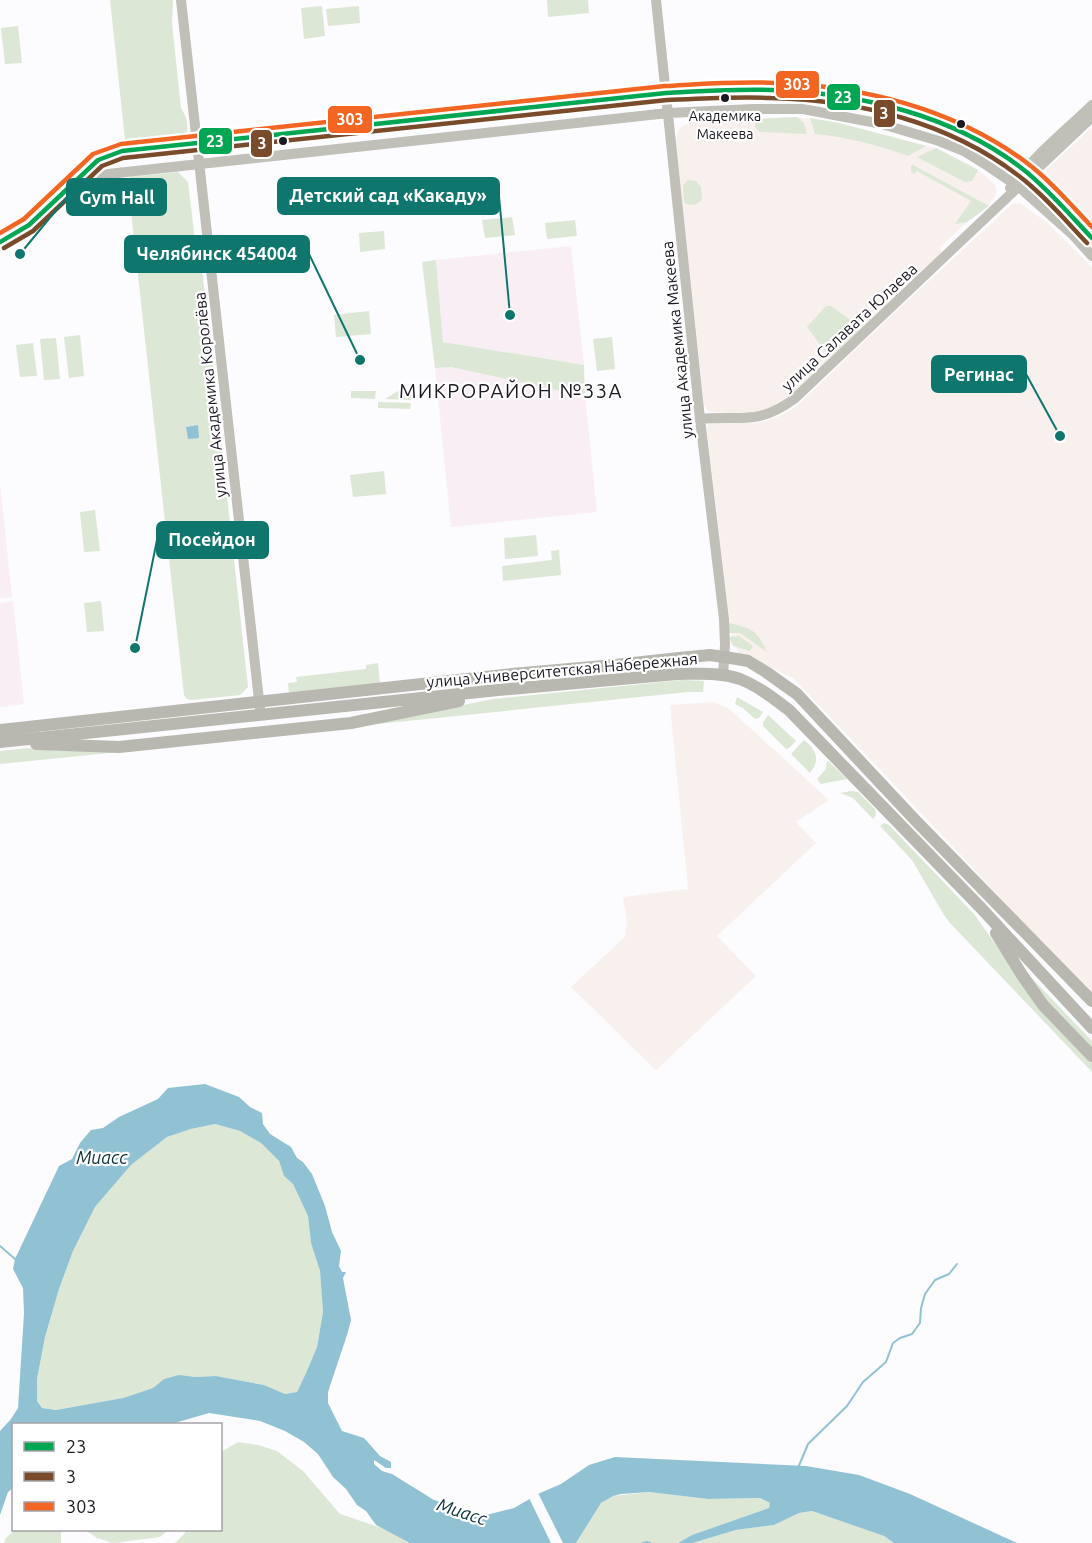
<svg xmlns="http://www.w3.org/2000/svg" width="1092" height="1543" font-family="Ubuntu,sans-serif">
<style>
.commercial{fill:#f8f0ed}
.education{fill:#f8eef4}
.green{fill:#dce7d6}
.water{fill:#91c2d4;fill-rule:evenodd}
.pier{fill:#fcfbfe}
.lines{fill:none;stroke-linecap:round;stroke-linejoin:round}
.stream{stroke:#91c2d4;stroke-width:2}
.secondary{stroke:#c0bfb8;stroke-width:10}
.primary{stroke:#b8b8b0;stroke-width:12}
.bus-1-casing{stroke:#fff;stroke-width:9}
.bus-2-casing{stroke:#fff;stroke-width:9}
.bus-3-casing{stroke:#fff;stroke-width:9}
.bus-1{stroke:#00a651;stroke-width:4.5}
.bus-2{stroke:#7a4b2a;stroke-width:4.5}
.bus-3{stroke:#f26522;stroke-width:4.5}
.bus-dot{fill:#1c1821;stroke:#fff;stroke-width:2}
.labels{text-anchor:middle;stroke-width:4.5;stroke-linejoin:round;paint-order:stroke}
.bus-label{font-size:14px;fill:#1c1821;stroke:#fff}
.street-label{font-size:16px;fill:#1c1821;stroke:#fff}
.water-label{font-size:18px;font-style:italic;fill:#0a2e39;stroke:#fff}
.quarter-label{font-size:20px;letter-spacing:1.5px;fill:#1c1821;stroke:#fff}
.leader{fill:none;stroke:#0f766e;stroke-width:2}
.callout-dot{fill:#0f766e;stroke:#fff;stroke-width:2}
.callout{fill:#0f766e;stroke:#0f766e;stroke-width:2}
.callout-label{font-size:18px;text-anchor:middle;font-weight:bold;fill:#fff}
.line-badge{stroke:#fff;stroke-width:2}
.badge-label{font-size:16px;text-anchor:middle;font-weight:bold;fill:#fff}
</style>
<rect width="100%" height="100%" fill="#fcfbfe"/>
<path class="commercial" d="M 797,117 L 839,123 L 936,148 L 976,168 L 994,184 L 997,192 L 989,206 L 967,222 L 939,248 L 943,253 L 793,393 L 771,407 L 757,412 L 744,414 L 711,412 L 707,410 L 704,405 L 676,141 L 678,131 L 682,126 L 694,122 Z
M 1091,128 L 1092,130 L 1092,222 L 1045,171 Z
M 1020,203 L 1049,224 L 1092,267 L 1092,998 L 961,855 L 793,678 L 740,654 L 732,641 L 707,429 L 709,424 L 714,422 L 748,423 L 762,422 L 777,417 L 789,411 L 799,404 L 876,330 L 1012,204 Z
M 714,702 L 728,708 L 829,800 L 796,822 L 816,843 L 717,936 L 756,976 L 656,1070 L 571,987 L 625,937 L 627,921 L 623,897 L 688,889 L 670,705 Z"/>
<path class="education" d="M 571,246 L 584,365 L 443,342 L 436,260 Z
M 450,367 L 585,394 L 597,512 L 451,527 L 435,368 Z
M 0,483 L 12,597 L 0,598 Z
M 13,601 L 24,704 L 0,707 L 0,603 Z"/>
<path class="green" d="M 110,0 L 173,0 L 172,24 L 181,108 C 187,118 189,125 186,136 L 178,141 L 134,145 L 125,139 Z
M 547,0 L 588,0 L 589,13 L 548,17 Z
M 322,6 L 325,36 L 304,39 L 301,8 Z
M 359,6 L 360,23 L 328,26 L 326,9 Z
M 18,26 L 22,63 L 5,64 L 1,28 Z
M 797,117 L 804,123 L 807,134 L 760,132 C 755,129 753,123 757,119 Z
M 810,118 L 839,123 L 926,146 L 908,156 C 878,145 847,137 815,134 Z
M 936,148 L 978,170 L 972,181 L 965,182 L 917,157 Z
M 913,165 L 989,206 L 967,222 L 955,224 L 971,201 L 917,171 L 914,174 L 911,171 L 911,166 Z
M 178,172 L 188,182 L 197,257 L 203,277 L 248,687 L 240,695 L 192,700 L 187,699 L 184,695 L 128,184 L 130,177 Z
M 688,180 L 696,181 L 701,187 L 702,199 C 698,205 689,207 684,202 L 683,185 Z
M 512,217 L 515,235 L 485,238 L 482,220 Z
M 575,220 L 577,236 L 547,239 L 545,223 Z
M 384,231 L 385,249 L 360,252 L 359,233 Z
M 436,260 L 443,342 L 584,365 L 585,396 L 451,367 L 435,368 L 422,262 Z
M 826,306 L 831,306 L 860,327 L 859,330 L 833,354 L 827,354 L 807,327 Z
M 369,311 L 371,334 L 336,337 L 334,315 Z
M 80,335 L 84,376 L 69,378 L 64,337 Z
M 612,337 L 615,369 L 597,371 L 593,339 Z
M 56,338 L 60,379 L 44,380 L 40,339 Z
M 33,343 L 37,376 L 20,377 L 16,345 Z
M 351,391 L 376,391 L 375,399 L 351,398 Z
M 398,391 L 414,392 L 412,400 L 385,399 Z
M 378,402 L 411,403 L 410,409 L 378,408 Z
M 384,471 L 386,494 L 353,497 L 350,475 Z
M 95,510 L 100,551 L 84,552 L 80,512 Z
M 536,535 L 538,556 L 505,559 L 504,538 Z
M 559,550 L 561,575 L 503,581 L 502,566 L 552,560 L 551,551 Z
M 101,601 L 104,631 L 87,632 L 84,603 Z
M 729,623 C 753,629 756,629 767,652 L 740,633 L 728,633 Z
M 739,636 L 753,646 L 750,651 L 733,646 L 729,637 Z
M 378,663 L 380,683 L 289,693 L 288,683 L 297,682 L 296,677 L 366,669 L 366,665 Z
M 682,680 L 704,681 L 703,692 L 688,692 L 359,726 L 493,699 Z
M 737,697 L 763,712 L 759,718 L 755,719 L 743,708 L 735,704 Z
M 768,715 L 796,741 L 789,748 L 786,749 L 763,726 L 763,722 Z
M 804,740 C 816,750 821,759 810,773 L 791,754 Z
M 27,748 L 58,751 L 130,751 L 0,764 L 0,751 Z
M 827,760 L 847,779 L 821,784 L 817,779 L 826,769 Z
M 851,791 L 858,792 L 875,809 L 876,815 L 873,819 L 853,798 L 840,793 Z
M 884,823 L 889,825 L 974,914 L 1040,1007 L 1092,1062 L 1092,1072 L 950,923 L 944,915 L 912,860 L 880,826 Z
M 1026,972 L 1092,1041 L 1092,1050 L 1046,1001 Z
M 215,1124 L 240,1131 L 261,1143 L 279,1161 L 284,1176 L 293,1184 L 308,1216 L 311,1243 L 320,1271 L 323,1312 L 317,1347 L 306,1373 L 297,1392 L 285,1394 L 264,1385 L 216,1376 L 195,1377 L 179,1376 L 164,1379 L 153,1388 L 123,1398 L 56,1410 L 42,1408 L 37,1401 L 37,1379 L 45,1337 L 59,1289 L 73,1251 L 95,1207 L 131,1165 L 167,1137 L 191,1129 Z
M 238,1442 L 258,1445 L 277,1451 L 303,1471 L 340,1514 L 426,1543 L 175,1543 L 185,1533 L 186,1530 L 220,1530 L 221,1452 Z
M 649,1492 L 708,1499 L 760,1498 L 770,1503 L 771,1505 L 769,1508 L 692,1535 L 678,1543 L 576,1543 L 601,1503 L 613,1496 Z
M 812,1511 L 884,1536 L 894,1543 L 690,1543 L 737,1530 L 774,1525 L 799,1513 Z
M 15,1530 L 61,1530 L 61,1543 L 4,1543 L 6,1538 Z
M 85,1530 L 168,1530 L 160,1537 L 113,1543 L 97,1538 Z"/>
<path class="water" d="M 198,425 L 199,438 L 188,439 L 186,427 Z
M 205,1084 L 239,1097 L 250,1107 L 262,1113 L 263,1124 L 270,1134 L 291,1147 L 297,1158 L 303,1162 L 312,1174 L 325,1206 L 332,1232 L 341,1251 L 339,1266 L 342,1272 L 346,1272 L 343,1278 L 351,1320 L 347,1335 L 328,1392 L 328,1403 L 342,1431 L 364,1438 L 380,1456 L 391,1462 L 391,1468 L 386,1468 L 374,1460 L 374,1464 L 382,1471 L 392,1474 L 434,1500 L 486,1515 L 514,1508 L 540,1493 L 561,1484 L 589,1465 L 615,1457 L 806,1466 L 859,1475 L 910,1494 L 1017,1543 L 894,1543 L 884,1536 L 812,1511 L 799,1513 L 774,1525 L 736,1530 L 692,1543 L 678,1543 L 692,1535 L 769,1508 L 770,1503 L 760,1498 L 708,1499 L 649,1492 L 621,1494 L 613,1496 L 601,1503 L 576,1543 L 410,1543 L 376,1525 L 366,1511 L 357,1505 L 346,1489 L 333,1477 L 318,1454 L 304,1442 L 285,1431 L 260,1421 L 209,1413 L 171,1424 L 14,1424 L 13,1488 L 8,1492 L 0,1515 L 0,1431 L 11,1419 L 18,1408 L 24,1313 L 23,1288 L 13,1269 L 15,1259 L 59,1166 L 72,1159 L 80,1143 L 91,1130 L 103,1128 L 119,1117 L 158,1099 L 168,1088 ZM 215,1124 L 240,1131 L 261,1143 L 279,1161 L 284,1176 L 293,1184 L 308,1216 L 311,1243 L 320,1271 L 323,1312 L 317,1347 L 306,1373 L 297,1392 L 285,1394 L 264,1385 L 216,1376 L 195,1377 L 179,1375 L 164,1379 L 153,1388 L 123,1398 L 56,1410 L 42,1408 L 37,1401 L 37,1379 L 45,1337 L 59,1289 L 73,1251 L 95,1207 L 131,1165 L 167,1137 L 191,1129 Z"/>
<path class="pier" d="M 537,1491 L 563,1543 L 551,1543 L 528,1496 Z"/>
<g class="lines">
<path class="stream" d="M 0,1246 L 15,1259
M 798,1468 L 808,1444 L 847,1406 L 863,1382 L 886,1362 L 893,1343 L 900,1338 L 912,1334 L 920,1323 L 921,1308 L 925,1294 L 935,1280 L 949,1274 L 957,1264
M 643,1543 L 647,1542 L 650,1543"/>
<path class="secondary" d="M 181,0 L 260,709
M 656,0 L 700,419 L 724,619 L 725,645 L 723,676
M 79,181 L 99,175 L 668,113 L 753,109 L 803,109 L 882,124 L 939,141 L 964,151 L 988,166 L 1019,187 L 1072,234 L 1092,256
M 1010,188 C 1033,157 1064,132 1092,105
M 0,242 L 29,225 L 98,160 L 112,154 L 122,151 L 666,93 C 707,91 748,88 789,91 C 868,96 962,120 1024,170 C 1049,190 1070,215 1092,238
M 700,419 C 741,415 757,426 794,399 L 1092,117"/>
<path class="primary" d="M 0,730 L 512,674 L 615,665 L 679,658 L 710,655 L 737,659 L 748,661 L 766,672 L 797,694 L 916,821 L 1092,1001
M 0,742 L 498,690 L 677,674 C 698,674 720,672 740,679 C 758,686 773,698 789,710 L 981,908 L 1092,1028
M 36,744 L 119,747 L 351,723 L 459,701
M 996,933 L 1022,975 L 1043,1005 L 1092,1056"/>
<g class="bus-1-casing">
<path id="bus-1" d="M 0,242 L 29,225 L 98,160 L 122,151 L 666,93 C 701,91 736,89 771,90 C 859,93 954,115 1024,170 C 1049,190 1070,215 1092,238"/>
</g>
<g class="bus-2-casing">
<path id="bus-2" d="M 4,248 L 33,231 L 102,166 L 123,158 L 667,100 C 701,99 736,96 771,98 C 858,100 949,122 1019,176 C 1044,195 1065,220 1087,243"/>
</g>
<g class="bus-3-casing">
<path id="bus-3" d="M 0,233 L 24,219 L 93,154 L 121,144 L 665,86 C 702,84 738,81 775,83 C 863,86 955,109 1027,163 C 1051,181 1071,205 1092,227"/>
</g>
<use href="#bus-1" class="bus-1"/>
<use href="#bus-2" class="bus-2"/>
<use href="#bus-3" class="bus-3"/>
</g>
<g class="bus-dot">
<circle cx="725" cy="98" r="5"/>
<circle cx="961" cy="124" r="5"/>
<circle cx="283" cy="141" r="5"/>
</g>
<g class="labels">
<g class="bus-label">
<text x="725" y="121">Академика<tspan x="725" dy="18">Макеева</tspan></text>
</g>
<g class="street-label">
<text transform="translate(849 327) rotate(-43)" y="6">улица Салавата Юлаева</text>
<text transform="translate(677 340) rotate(-96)" y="6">улица Академика Макеева</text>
<text transform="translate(210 395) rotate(-96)" y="6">улица Академика Королёва</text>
<text transform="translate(562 670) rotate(-5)" y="6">улица Университетская Набережная</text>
</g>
<g class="water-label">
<text x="102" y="1164">Миасс</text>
<text transform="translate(462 1512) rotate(18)" y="6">Миасс</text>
</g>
<g class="quarter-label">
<text x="511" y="398">МИКРОРАЙОН №33А</text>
</g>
</g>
<path class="leader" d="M510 315L499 196M20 254L67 197M360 360L309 254M1060 436L1026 374M135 648L157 540"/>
<g class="callout-dot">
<circle cx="510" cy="315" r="6"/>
<circle cx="20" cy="254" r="6"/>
<circle cx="360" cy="360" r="6"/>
<circle cx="1060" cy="436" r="6"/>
<circle cx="135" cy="648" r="6"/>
</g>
<g class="callout">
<rect x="278" y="178" width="221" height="36" rx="6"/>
<rect x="67" y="179" width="99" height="36" rx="6"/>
<rect x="125" y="236" width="184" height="36" rx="6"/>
<rect x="932" y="356" width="94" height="36" rx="6"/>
<rect x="157" y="522" width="111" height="36" rx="6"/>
</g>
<g class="callout-label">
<text x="388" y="202">Детский сад «Какаду»</text>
<text x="117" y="204">Gym Hall</text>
<text x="217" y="260">Челябинск 454004</text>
<text x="979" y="381">Регинас</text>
<text x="212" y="546">Посейдон</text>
</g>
<g class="line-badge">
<rect x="775" y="70" width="45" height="29" rx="6" fill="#f26522"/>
<rect x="826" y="83" width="35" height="28" rx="6" fill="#00a651"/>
<rect x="873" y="99" width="23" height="29" rx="6" fill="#7a4b2a"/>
<rect x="327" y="105" width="46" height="29" rx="6" fill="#f26522"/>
<rect x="198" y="127" width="35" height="28" rx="6" fill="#00a651"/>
<rect x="250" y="129" width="23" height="29" rx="6" fill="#7a4b2a"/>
</g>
<g class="badge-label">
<text x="797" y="90">303</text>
<text x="843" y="103">23</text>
<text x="884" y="119">3</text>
<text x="350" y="125">303</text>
<text x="215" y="147">23</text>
<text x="262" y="149">3</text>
</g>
<rect x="12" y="1423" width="210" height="108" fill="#ffffff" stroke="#a4a3a6" stroke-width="1.5"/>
<rect x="24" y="1442" width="30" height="9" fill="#00a651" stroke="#a4a3a6" stroke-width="1.5"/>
<text x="66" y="1453" font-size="18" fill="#1c1821">23</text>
<rect x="24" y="1472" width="30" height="9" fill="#7a4b2a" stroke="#a4a3a6" stroke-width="1.5"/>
<text x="66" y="1483" font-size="18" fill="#1c1821">3</text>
<rect x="24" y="1502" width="30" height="9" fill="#f26522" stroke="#a4a3a6" stroke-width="1.5"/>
<text x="66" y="1513" font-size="18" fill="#1c1821">303</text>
</svg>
